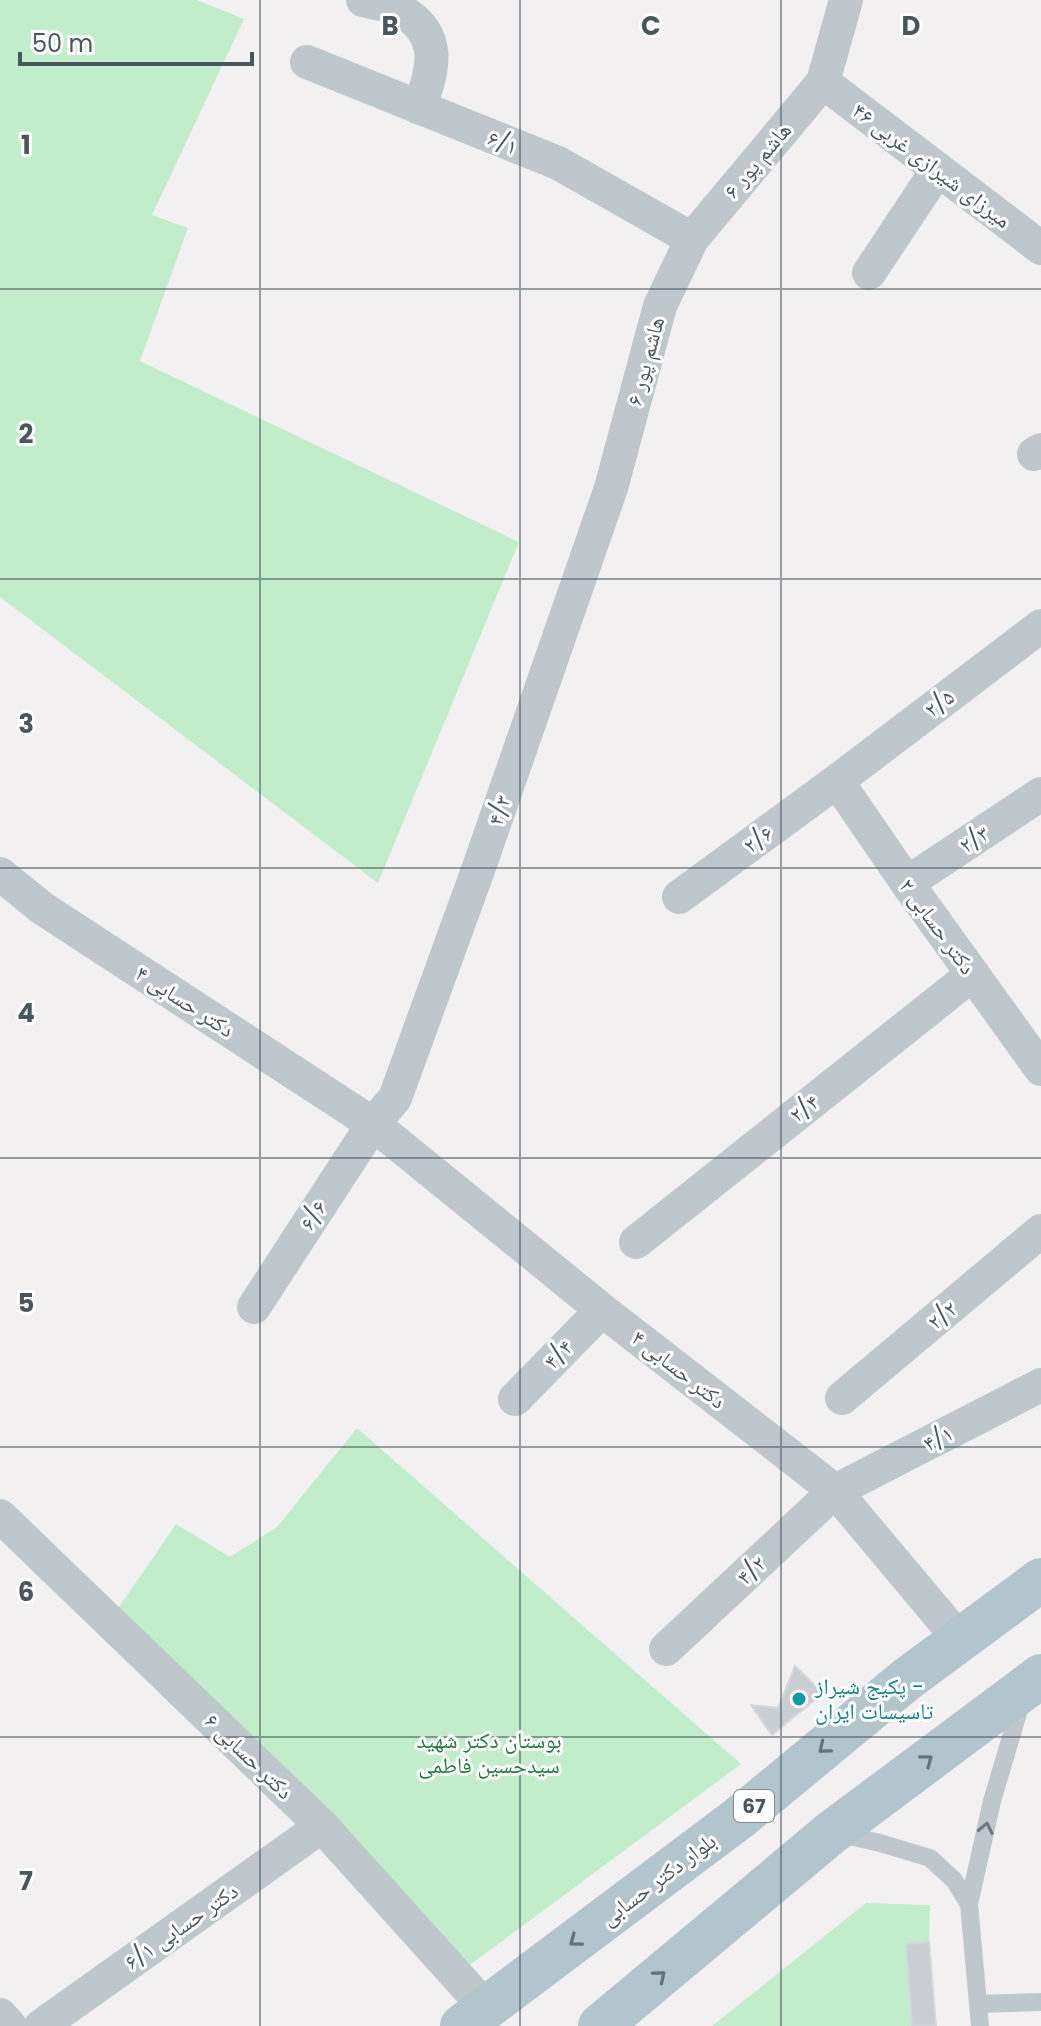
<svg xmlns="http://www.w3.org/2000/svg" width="1041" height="2026" font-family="Poppins,'Noto Naskh Arabic',sans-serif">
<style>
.green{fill:#c2edcb}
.building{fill:#caced2;stroke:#d5d8db;stroke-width:2}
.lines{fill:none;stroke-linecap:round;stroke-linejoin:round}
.lane{stroke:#bdc7cc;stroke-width:18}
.street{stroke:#bdc7cc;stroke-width:34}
.primary{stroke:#b2c5cd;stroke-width:44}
.oneway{stroke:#637279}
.oneway2{stroke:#6c797e}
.grid{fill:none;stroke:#49575d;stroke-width:2;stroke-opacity:0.55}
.culture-dot{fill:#0f9aa8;stroke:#fff;stroke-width:3}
.labels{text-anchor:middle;stroke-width:6;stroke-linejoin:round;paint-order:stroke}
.shield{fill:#fff;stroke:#80898e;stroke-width:2}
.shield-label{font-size:20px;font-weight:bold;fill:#49575d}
.street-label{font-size:22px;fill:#49575d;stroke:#fff}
.culture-label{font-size:22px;fill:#0d838f;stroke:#fff;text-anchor:start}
.park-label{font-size:22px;fill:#1d7b3b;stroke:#fff}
.grid-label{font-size:26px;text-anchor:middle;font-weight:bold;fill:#49575d;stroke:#fff;stroke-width:6;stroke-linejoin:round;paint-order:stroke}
</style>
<rect width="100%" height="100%" fill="#f3f0f1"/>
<path class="green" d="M 0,0 L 197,0 L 244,19 L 152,215 L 188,228 L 140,361 L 519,542 L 378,883 L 0,597 Z
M 357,1428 L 741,1764 L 466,1968 L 117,1610 L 176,1524 L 230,1557 L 277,1527 Z
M 866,1903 L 930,1905 L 929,1942 L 936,2026 L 712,2026 Z"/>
<path class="building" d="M 795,1666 L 823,1693 L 772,1735 L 751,1705 L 778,1708 Z
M 929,1942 L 936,2026 L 912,2026 L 906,1944 Z"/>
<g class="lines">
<path class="lane" d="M 837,1833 L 880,1843 L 930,1858 L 954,1880 L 969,1904
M 979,2004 L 1041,2002
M 980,2026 L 969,1904 L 992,1801 L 1022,1700"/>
<path class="street" d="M 363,0 C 375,3 389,5 400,10 C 443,34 434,69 419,108
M 307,62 L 558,163 L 692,239
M 823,82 L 1041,248
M 869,273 L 938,169
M 1034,454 L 1041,450
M 837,781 L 907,883 L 1041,1069
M 0,874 L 42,908 L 373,1124 L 602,1310 L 835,1491 L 960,1640
M 907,883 L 1041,794
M 679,897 L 837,781 L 1041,626
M 636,1242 L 973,974
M 254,1307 L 373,1124 L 395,1098 L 478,870 L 611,488 L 660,306 L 692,239 L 823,82 L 846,0
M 842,1398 L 1041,1231
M 515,1399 L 602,1310
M 0,1516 L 322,1826 L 486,2008
M 666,1649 L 835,1491 L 1041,1385
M 0,2015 L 10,2026
M 41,2026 L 322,1826"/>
<path class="primary" d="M 462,2026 L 739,1818 L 907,1679 L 1041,1580
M 600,2026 L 832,1832 L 1041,1676"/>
</g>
<defs><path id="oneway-chevron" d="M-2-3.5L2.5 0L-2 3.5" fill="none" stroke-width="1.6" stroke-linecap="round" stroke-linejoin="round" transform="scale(2)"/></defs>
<g class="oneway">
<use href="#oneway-chevron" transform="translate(824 1748) rotate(141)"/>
<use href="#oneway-chevron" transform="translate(927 1760) rotate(-37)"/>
<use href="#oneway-chevron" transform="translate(575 1941) rotate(143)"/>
<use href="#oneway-chevron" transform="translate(660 1976) rotate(-40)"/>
</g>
<use class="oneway2" href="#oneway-chevron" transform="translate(986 1828) rotate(-78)"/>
<path class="grid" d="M 260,0 L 260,2026M 520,0 L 520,2026M 781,0 L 781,2026M 0,289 L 1041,289M 0,579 L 1041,579M 0,868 L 1041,868M 0,1158 L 1041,1158M 0,1447 L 1041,1447M 0,1737 L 1041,1737"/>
<circle class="culture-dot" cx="799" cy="1699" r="8"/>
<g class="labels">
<rect class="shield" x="734" y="1790" width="40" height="32" rx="6"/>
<g class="shield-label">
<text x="754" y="1813">67</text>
</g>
<g class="street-label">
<text transform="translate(503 142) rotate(22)" y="8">۶/۱</text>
<text transform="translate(757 160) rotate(-50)" y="8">۶ هاشم پور</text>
<text transform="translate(932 165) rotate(37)" y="8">میرزای شیرازی غربی ۴۶</text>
<text transform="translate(645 361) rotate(-75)" y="8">هاشم پور ۶</text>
<text transform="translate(939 703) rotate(-37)" y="8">۲/۵</text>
<text transform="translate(499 810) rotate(-71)" y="8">۴/۳</text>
<text transform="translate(758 839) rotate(-36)" y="8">۲/۶</text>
<text transform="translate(974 839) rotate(-33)" y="8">۲/۳</text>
<text transform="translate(938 926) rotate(54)" y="8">دکتر حسابی ۲</text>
<text transform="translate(185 1001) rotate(33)" y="8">۴ دکتر حسابی</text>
<text transform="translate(804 1108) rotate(-38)" y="8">۲/۴</text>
<text transform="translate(313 1215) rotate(-57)" y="8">۶/۶</text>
<text transform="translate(942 1315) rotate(-40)" y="8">۲/۲</text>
<text transform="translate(558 1354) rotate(-46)" y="8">۴/۴</text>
<text transform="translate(679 1369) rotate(38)" y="8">دکتر حسابی ۴</text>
<text transform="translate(938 1438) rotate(-27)" y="8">۴/۱</text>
<text transform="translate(751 1570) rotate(-43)" y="8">۴/۲</text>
<text transform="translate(249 1756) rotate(44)" y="8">۶ دکتر حسابی</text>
<text transform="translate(658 1879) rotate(-37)" y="8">بلوار دکتر حسابی</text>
<text transform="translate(181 1926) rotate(-35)" y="8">۶/۱ دکتر حسابی</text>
</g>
<g class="culture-label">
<text x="815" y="1694">پکیج شیراز -<tspan x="815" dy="25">تاسیسات ایران</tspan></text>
</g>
<g class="park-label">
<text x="489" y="1748">بوستان دکتر شهید<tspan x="489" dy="25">سیدحسین فاطمی</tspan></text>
</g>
</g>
<g class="grid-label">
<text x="390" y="35">B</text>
<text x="651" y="35">C</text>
<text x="911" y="35">D</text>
<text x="26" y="154">1</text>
<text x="26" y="443">2</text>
<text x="26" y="733">3</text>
<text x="26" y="1022">4</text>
<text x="26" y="1312">5</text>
<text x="26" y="1601">6</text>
<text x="26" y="1890">7</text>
</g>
<path d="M20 52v12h232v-12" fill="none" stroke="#49575d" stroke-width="4"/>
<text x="32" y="52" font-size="24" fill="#49575d" stroke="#ffffff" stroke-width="6" paint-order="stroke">50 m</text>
</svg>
